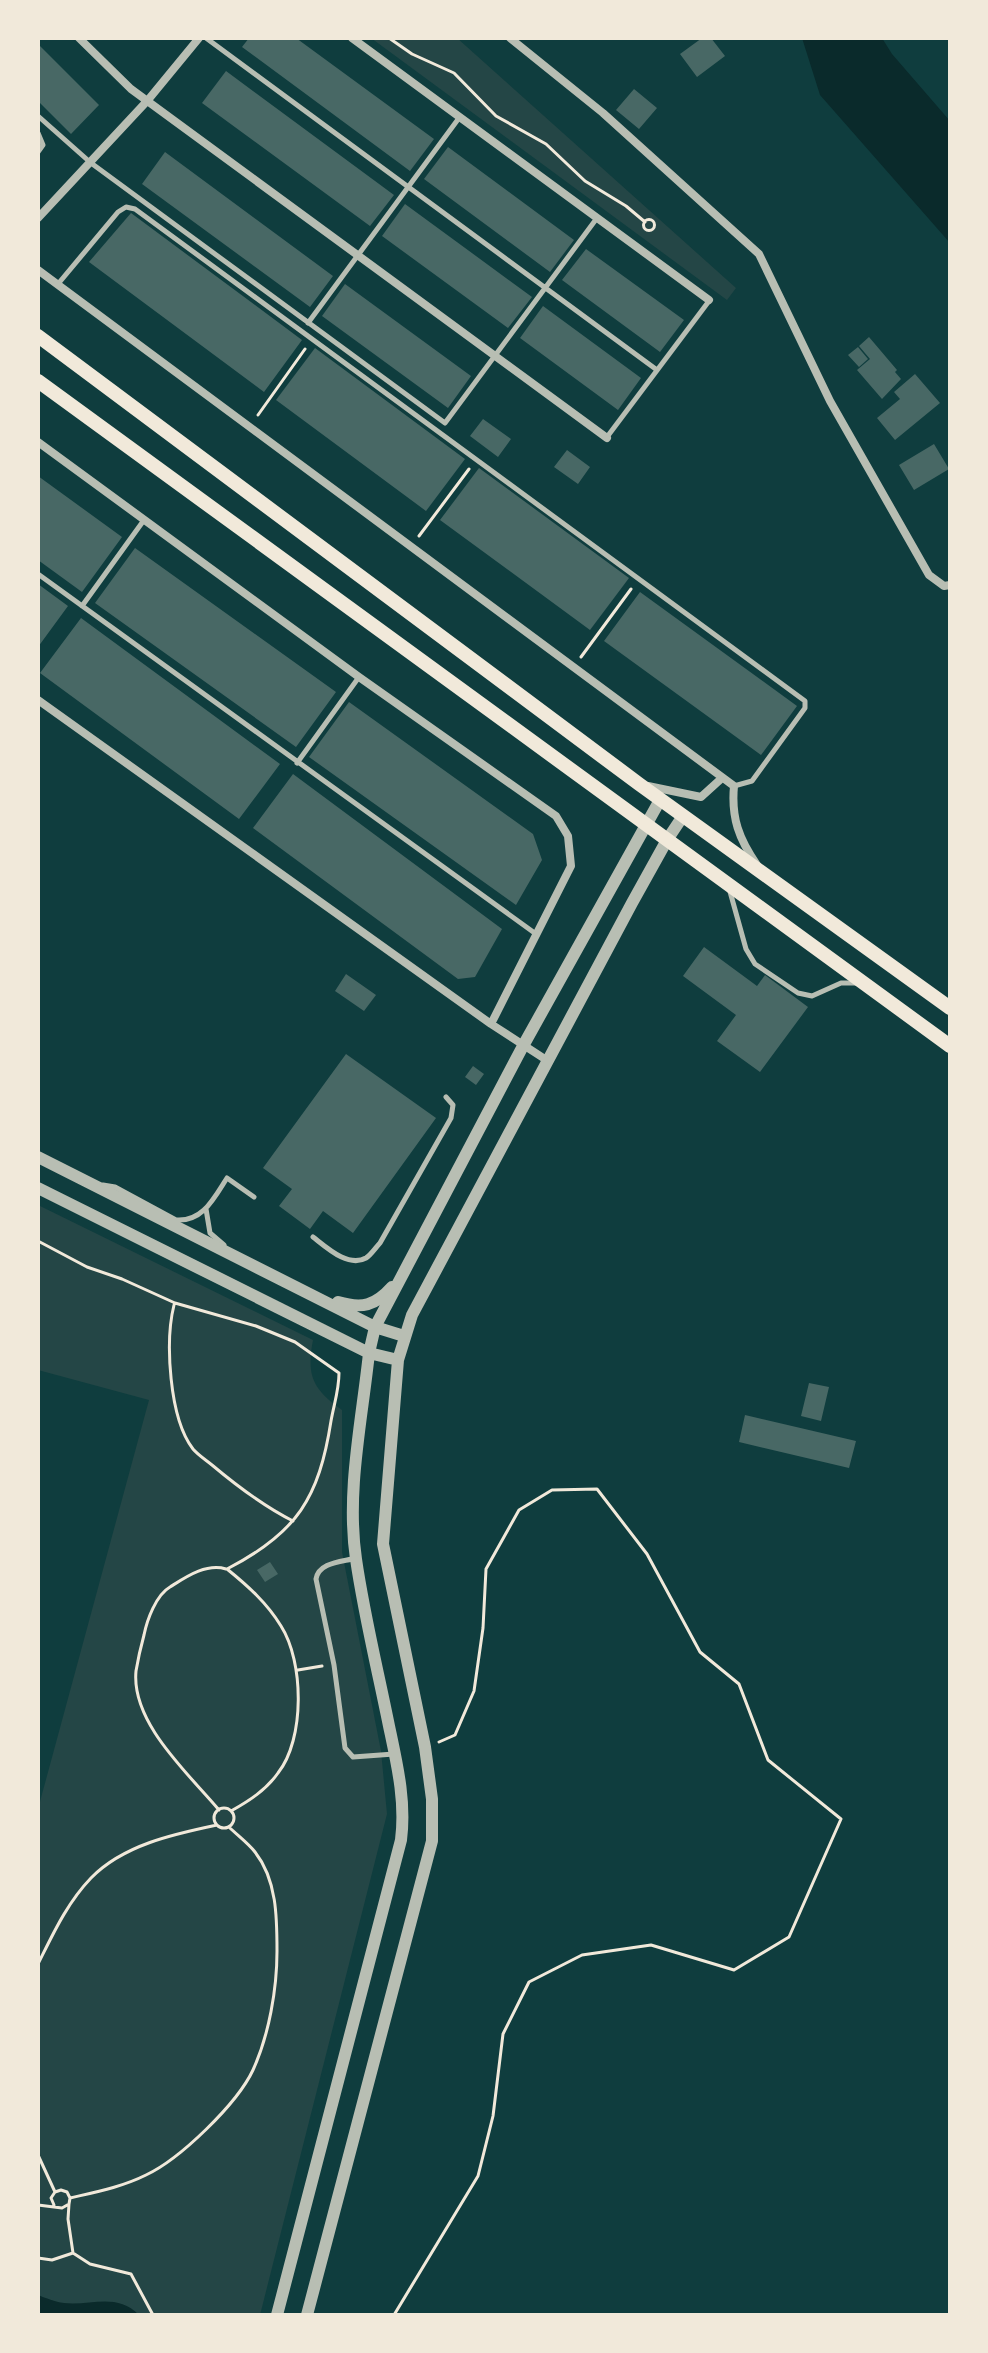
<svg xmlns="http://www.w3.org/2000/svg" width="988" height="2353" font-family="Mulish,sans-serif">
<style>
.green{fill:#244646}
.water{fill:#0a2a2b}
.building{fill:#486865}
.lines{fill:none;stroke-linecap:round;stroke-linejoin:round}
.path{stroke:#f1e9da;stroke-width:3}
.service{stroke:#b8beb3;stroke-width:5}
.minor{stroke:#b8beb3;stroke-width:8}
.tertiary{stroke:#b8beb3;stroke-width:12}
.secondary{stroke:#f1e9da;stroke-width:14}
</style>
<rect width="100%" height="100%" fill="#0f3d3e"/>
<path class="green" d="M 371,38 L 457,38 L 736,288 L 727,300 Z
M 38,1205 L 313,1340 C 306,1376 313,1389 342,1410 L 342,1552 L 381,1751 L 387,1814 L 260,2315 L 38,2315 L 38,1809 L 149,1400 L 38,1370 Z"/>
<path class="water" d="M 802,38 L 882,38 L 892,54 L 950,121 L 950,243 L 820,95 Z
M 38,2295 C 46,2298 55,2302 64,2303 C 91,2306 117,2292 139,2315 L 38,2315 Z"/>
<path class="building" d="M 249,38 L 296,38 L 434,139 L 410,171 L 242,47 Z
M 702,38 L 711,38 L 725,56 L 697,77 L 680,54 Z
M 38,44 L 99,105 L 71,134 L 38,101 Z
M 226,71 L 394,195 L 370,226 L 202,103 Z
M 634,89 L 657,108 L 639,129 L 616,110 Z
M 448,147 L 574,240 L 550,272 L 424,179 Z
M 165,152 L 333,276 L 310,307 L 142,184 Z
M 405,204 L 532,297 L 508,328 L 382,236 Z
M 131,213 L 302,340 L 264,392 L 89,262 Z
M 586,249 L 684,320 L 660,352 L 562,280 Z
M 345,284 L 471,376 L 448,408 L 322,316 Z
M 543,306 L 641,378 L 618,410 L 520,338 Z
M 869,337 L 897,370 L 895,372 L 901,379 L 882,399 L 857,370 L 870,359 L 859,346 Z
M 858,347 L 868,359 L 859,367 L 848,355 Z
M 315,348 L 465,459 L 426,511 L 276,400 Z
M 915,374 L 940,403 L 895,440 L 877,418 L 900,399 L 894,392 Z
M 483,419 L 511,439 L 498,457 L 470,436 Z
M 934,444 L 949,469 L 914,490 L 899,465 Z
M 567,450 L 590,467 L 578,484 L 554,467 Z
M 479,468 L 629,578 L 590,630 L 440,520 Z
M 38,476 L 122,537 L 82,592 L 38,560 Z
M 135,548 L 336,692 L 296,747 L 95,603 Z
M 38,584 L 68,606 L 38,647 Z
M 640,592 L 797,706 L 761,755 L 604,641 Z
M 81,618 L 280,764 L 239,819 L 40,673 Z
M 349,702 L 533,834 L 542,860 L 516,905 L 309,757 Z
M 293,774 L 502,929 L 475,977 L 458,979 L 253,828 Z
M 704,947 L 757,986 L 765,975 L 808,1007 L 760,1072 L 717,1041 L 736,1015 L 683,976 Z
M 346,974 L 376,995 L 364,1011 L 335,991 Z
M 346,1054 L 436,1118 L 353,1233 L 323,1211 L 310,1229 L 279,1206 L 292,1189 L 263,1168 Z
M 473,1066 L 484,1074 L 476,1085 L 465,1077 Z
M 809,1383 L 829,1387 L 821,1421 L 801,1416 Z
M 745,1415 L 856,1441 L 849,1468 L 739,1442 Z
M 270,1562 L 278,1574 L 265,1582 L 257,1570 Z"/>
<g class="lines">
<path class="path" d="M 389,38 L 412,54 L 454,73 L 496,116 L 546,144 L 585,181 L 626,206 L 645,222
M643.5 225a5.5 5.5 0 1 1 11 0a5.5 5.5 0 1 1-11 0Z
M 258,415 L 305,349
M 419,536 L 469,469
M 581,657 L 631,589
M 38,1241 L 87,1267 L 122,1279 L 175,1303 L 256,1326 L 295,1342 L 339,1373 C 339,1390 334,1404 331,1421 C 319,1498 297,1533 227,1569 C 248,1586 267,1603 281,1626 C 304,1662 305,1739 278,1773 C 266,1790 249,1801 231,1811
M 174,1305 C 165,1341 169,1418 193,1449 C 198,1455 206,1460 212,1465 C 237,1486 263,1506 293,1521
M 298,1670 L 322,1666
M214 1818a10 10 0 1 1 20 0a10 10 0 1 1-20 0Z
M 219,1810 C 189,1774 131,1723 136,1671 C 138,1659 141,1646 144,1635 C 147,1620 156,1595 170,1587 C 186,1577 206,1563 226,1569
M 38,1964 C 53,1934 67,1903 91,1878 C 123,1845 174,1834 217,1825
M 38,2155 L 55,2192
M 70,2198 C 96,2192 122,2187 146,2175 C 180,2159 237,2104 253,2070 C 269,2035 277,1989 277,1951 C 277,1918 277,1880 255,1852 C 248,1843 237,1835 229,1827
M 69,2204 L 68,2219 L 73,2253 L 90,2264 L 131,2274 L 153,2315
M 38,2205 L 62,2208 L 69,2204 L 70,2198 L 67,2192 L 61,2190 L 55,2192 L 51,2198 L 54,2205
M 38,2258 L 52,2260 L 73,2253
M 394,2315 L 478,2176 L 493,2116 L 503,2034 L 529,1982 L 582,1955 L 651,1945 L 734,1970 L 789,1937 L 841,1819 L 768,1760 L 739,1684 L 700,1652 L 647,1554 L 597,1489 L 552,1490 L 519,1510 L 486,1569 L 483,1628 L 474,1691 L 455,1735 L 439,1742"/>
<path class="service" d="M 206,38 L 657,370
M 38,116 L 91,163 L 445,423 L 597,218
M 38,133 L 43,145 L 38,152
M 58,284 L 118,212 L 126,207 L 135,209 L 805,701 L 805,708 L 752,781 L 734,786
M 308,323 L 459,118
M 607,437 L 709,301
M 38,574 L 536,934
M 82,606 L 144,520
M 297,763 L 359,677
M 729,888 L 746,949 L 755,964 L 798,993 L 812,996 L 841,983 L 856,983
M 103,1185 L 115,1187 L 176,1220 C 203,1222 214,1198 227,1178 L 254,1197
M 206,1209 L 210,1233 L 224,1245
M 313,1237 C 326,1247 348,1268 366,1258 C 371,1255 376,1247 380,1243 L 451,1118 L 453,1105 L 446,1097
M 356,1558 C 342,1562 319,1562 316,1579 L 334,1665 L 345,1748 L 353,1757 L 394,1754"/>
<path class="minor" d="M 79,38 L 131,89 L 607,438
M 352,38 L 709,300
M 510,38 L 603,113 L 759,254 L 830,401 L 929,575 L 944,586 L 950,585
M 38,218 L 148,100 L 199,38
M 38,270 L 734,786 C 731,818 739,839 757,865
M 38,442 L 359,677 L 556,816 L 568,836 L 571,866 L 491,1024
M 38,700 L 491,1024 L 548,1061
M 648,786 L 701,797 L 722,778"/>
<path class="tertiary" d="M 38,1157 L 375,1327 L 404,1336
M 38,1188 L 369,1353 L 398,1360
M 338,1302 C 362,1309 375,1306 392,1287
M 277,2315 L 401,1840 C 406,1801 397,1764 389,1726 C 378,1671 364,1615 356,1559 C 346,1492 362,1420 369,1353 L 375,1327 L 523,1046 L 660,800
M 307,2315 L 432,1841 L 432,1799 L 425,1747 L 383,1544 L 398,1360 L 412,1315 L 632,903 L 667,840 L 683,816"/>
<path class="secondary" d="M 38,336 L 639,784 L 950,1008
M 38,381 L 950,1046"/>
</g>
<rect width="988" height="2353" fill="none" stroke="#f1e9da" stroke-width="80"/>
</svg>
